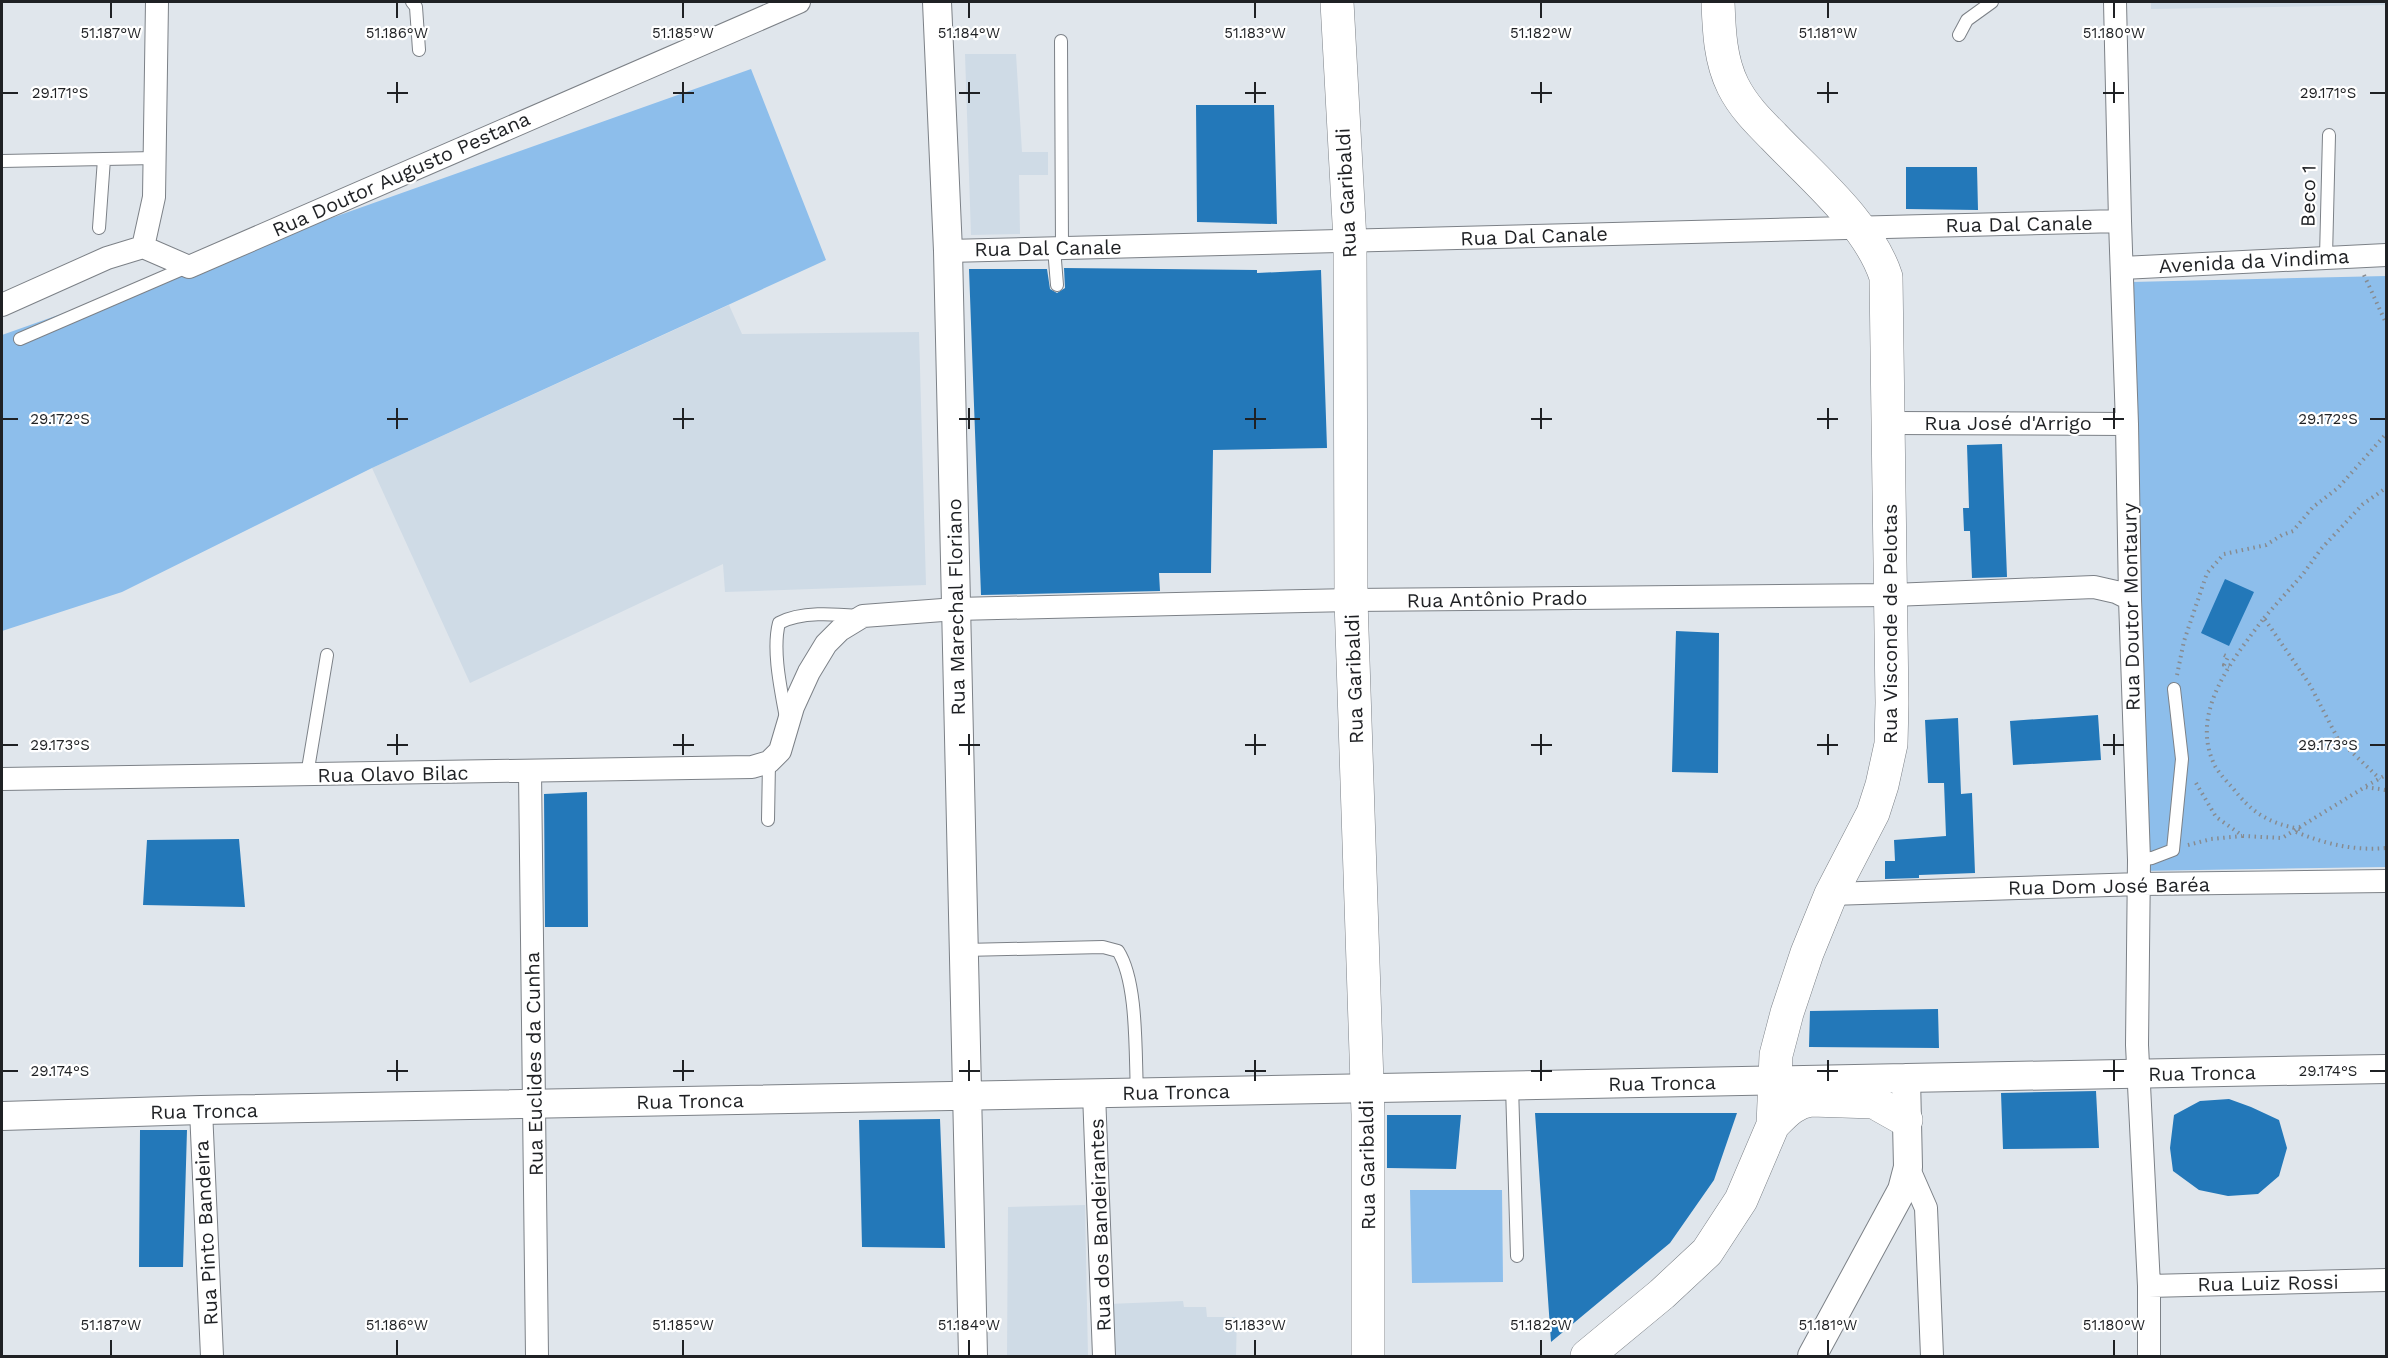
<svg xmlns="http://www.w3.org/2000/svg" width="2388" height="1358" font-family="'Work Sans',sans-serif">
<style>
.built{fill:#cfdbe6}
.green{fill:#8dbeeb}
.building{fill:#2378b9}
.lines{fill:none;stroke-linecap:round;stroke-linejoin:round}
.service-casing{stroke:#7c8187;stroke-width:14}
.minor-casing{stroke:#7c8187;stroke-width:24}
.tertiary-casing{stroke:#7c8187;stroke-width:30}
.primary-casing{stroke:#7c8187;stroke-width:34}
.path{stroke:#878b90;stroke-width:4;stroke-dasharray:1.5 4.5;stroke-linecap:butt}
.service{stroke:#fff;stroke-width:12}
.minor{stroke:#fff;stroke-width:22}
.tertiary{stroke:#fff;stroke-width:28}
.primary{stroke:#fff;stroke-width:33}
.ticks{fill:none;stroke:#1f2124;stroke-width:2}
.labels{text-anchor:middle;stroke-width:4.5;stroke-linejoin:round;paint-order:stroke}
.street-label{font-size:20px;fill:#1f2124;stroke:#fff}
.ticks-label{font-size:15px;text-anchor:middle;fill:#1f2124;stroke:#fff;stroke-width:4.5;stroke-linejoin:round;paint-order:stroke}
</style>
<rect width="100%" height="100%" fill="#e0e6ec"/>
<path class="built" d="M 2151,2 L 2386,2 L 2386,5 L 2151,9 Z
M 1016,54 L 1022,152 L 1048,152 L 1048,175 L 1019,175 L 1020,234 L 971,235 L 965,54 Z
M 729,305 L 742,334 L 919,332 L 926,585 L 725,592 L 723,564 L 470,683 L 372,468 Z
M 1085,1205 L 1088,1356 L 1007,1356 L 1008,1207 Z
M 1183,1301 L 1184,1307 L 1206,1307 L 1207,1317 L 1237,1317 L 1236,1356 L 1110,1356 L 1108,1304 Z"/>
<path class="green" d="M 751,69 L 826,260 L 372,468 L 122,592 L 2,631 L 2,335 Z
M 2386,276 L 2386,867 L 2139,871 L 2131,282 Z
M 1410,1190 L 1502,1190 L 1503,1282 L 1412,1283 Z"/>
<path class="building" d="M 1196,105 L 1274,105 L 1277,224 L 1197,222 Z
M 1906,167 L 1977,167 L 1978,210 L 1906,209 Z
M 1064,268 L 1257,270 L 1257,273 L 1321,270 L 1327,448 L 1213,450 L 1211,573 L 1159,573 L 1160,591 L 981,595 L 969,269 L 1047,269 L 1050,289 L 1057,293 L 1065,288 Z
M 2002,444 L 2007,577 L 1972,578 L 1970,531 L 1964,531 L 1963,508 L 1969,508 L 1967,445 Z
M 2225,579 L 2254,592 L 2229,646 L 2201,633 Z
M 1676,631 L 1719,633 L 1718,773 L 1672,772 Z
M 2098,715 L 2101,760 L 2013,765 L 2010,721 Z
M 1958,718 L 1961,794 L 1972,793 L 1975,873 L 1919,875 L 1919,878 L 1885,879 L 1885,861 L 1895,861 L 1894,840 L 1946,836 L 1944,783 L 1928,783 L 1925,720 Z
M 587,792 L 588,927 L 545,927 L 544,794 Z
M 239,839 L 245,907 L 143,905 L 147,840 Z
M 1938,1009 L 1939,1048 L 1809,1047 L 1810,1011 Z
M 2096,1091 L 2099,1148 L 2003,1149 L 2001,1093 Z
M 2229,1099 L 2251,1107 L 2279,1120 L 2287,1148 L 2279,1176 L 2258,1194 L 2228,1196 L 2199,1190 L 2173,1171 L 2170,1148 L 2174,1115 L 2200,1101 Z
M 1535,1113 L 1737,1113 L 1714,1180 L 1670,1243 L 1551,1342 Z
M 1387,1115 L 1461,1115 L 1456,1169 L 1387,1168 Z
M 940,1119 L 945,1248 L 862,1247 L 859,1120 Z
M 140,1130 L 187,1130 L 183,1267 L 139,1267 Z"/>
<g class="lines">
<g class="service-casing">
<path id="service" d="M 412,2 L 416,7 L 419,50
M 1959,35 L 1967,20 L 1992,2
M 1061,41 L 1062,248
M 2,161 L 155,158
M 99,228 L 104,159
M 1054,248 L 1057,285
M 2326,257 L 2329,135
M 20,339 L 187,267
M 786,718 C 781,690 772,650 779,623 C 801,611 835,614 859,616
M 307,775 L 327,655
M 768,820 L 769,762
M 2139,860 L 2152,858 L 2173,850 L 2182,759 L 2174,689
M 964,950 L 1103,947 L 1118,951 C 1138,982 1135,1054 1137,1092
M 1512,1086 L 1517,1256"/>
</g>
<g class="minor-casing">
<path id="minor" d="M 2115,2 L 2120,221 L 2127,424 L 2130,599 L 2139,860 L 2137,1045 L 2149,1286 L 2149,1356
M 143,247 L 154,197 L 157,2
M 948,251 L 2120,221
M 2122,268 L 2386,255
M 2,305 L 107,258 L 143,247 L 189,267 L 799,2
M 1889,423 L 2127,424
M 530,772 L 537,1356
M 2,779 L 752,767 L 769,762 L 780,751 L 793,707 L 809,672 L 826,644 L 840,630 L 863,616 L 956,609 L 1351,600 L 1892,595 L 2094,587 L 2116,592 L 2130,599
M 1831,894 L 2140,884 L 2386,881
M 1094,1093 L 1104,1356
M 201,1110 L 212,1356
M 1908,1167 L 1926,1208 L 1932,1356
M 2149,1286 L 2386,1280"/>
</g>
<g class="tertiary-casing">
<path id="tertiary" d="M 937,2 L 948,251 L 973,1356
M 2,1116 L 201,1110 L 2386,1069
M 1812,1356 L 1902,1190 L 1908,1167 L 1906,1078"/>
</g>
<g class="primary-casing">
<path id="primary" d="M 1337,2 L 1350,241 L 1351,600 L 1368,1114 L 1368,1356
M 1773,1125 C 1785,1113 1793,1103 1811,1100 L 1874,1102 L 1906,1120
M 1587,1356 L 1662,1294 L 1707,1252 L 1741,1200 L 1773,1125 L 1776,1055 L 1787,1013 L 1807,953 L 1831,894 L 1873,813 L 1882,785 L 1891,744 L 1892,703 L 1886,277 C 1869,224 1812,177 1773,136 C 1758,121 1743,106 1733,86 C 1720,60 1719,30 1718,2"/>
</g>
<path class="path" d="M 2364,275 L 2386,323
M 2264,618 L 2303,574 L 2321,549 L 2363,504 L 2386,488
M 2224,655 L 2228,657 L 2224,665 L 2229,667
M 2177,675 L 2184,641 L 2207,573 L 2224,554 L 2266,545 L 2282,535 L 2293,531 L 2313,507 L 2338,488 L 2386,434
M 2196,783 L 2216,817 L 2243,836 L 2282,838 L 2365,787 L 2386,790
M 2366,786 L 2386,775
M 2300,829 C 2268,823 2252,813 2232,787 C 2226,781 2219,773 2215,766 C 2188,712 2234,658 2264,618 L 2310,685 L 2338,739 L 2380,779
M 2296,832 C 2326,844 2354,851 2386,848
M 2188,845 L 2211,839 L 2242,836"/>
<use href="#service" class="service"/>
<use href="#minor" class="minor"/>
<use href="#tertiary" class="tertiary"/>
<use href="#primary" class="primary"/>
</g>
<path class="ticks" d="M 111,3 L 111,18M 397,3 L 397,18M 683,3 L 683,18M 969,3 L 969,18M 1255,3 L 1255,18M 1541,3 L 1541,18M 1828,3 L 1828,18M 2114,3 L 2114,18M 397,82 L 397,103M 683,82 L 683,103M 969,82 L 969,103M 1255,82 L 1255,103M 1541,82 L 1541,103M 1828,82 L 1828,103M 2114,82 L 2114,103M 3,93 L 18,93M 387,93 L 408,93M 673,93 L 694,93M 959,93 L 980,93M 1245,93 L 1266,93M 1531,93 L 1552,93M 1817,93 L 1838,93M 2103,93 L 2124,93M 2370,93 L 2385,93M 397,408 L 397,429M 683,408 L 683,429M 969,408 L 969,429M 1255,408 L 1255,429M 1541,408 L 1541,429M 1828,408 L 1828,429M 2114,408 L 2114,429M 3,419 L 18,419M 387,419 L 408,419M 673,419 L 694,419M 959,419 L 980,419M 1245,419 L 1266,419M 1531,419 L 1552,419M 1817,419 L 1838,419M 2103,419 L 2124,419M 2370,419 L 2385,419M 397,734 L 397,755M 683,734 L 683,755M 969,734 L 969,755M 1255,734 L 1255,755M 1541,734 L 1541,755M 1828,734 L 1828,755M 2114,734 L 2114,755M 3,745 L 18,745M 387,745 L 408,745M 673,745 L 694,745M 959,745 L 980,745M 1245,745 L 1266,745M 1531,745 L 1552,745M 1817,745 L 1838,745M 2103,745 L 2124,745M 2370,745 L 2385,745M 397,1060 L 397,1081M 683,1060 L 683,1081M 969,1060 L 969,1081M 1255,1060 L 1255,1081M 1541,1060 L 1541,1081M 1828,1060 L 1828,1081M 2114,1060 L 2114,1081M 3,1071 L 18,1071M 387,1071 L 408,1071M 673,1071 L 694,1071M 959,1071 L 980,1071M 1245,1071 L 1266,1071M 1531,1071 L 1552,1071M 1817,1071 L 1838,1071M 2103,1071 L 2124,1071M 2370,1071 L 2385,1071M 111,1340 L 111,1355M 397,1340 L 397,1355M 683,1340 L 683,1355M 969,1340 L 969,1355M 1255,1340 L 1255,1355M 1541,1340 L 1541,1355M 1828,1340 L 1828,1355M 2114,1340 L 2114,1355"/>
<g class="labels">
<g class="street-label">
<text transform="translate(401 174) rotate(-24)" y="7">Rua Doutor Augusto Pestana</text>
<text transform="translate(1346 193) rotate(-93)" y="7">Rua Garibaldi</text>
<text transform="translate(2308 196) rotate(-89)" y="7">Beco 1</text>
<text transform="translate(2019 224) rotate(-1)" y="7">Rua Dal Canale</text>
<text transform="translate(1534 236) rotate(-2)" y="7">Rua Dal Canale</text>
<text transform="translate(1048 248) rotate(-1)" y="7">Rua Dal Canale</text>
<text transform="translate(2254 261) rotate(-3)" y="7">Avenida da Vindima</text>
<text x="2008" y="430">Rua José d'Arrigo</text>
<text transform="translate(1497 599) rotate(-1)" y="7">Rua Antônio Prado</text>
<text transform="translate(956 607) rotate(-91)" y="7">Rua Marechal Floriano</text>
<text transform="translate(2131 607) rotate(-91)" y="7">Rua Doutor Montaury</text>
<text transform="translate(1890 624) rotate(-90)" y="7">Rua Visconde de Pelotas</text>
<text transform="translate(1354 679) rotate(-92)" y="7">Rua Garibaldi</text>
<text transform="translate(393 774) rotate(-1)" y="7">Rua Olavo Bilac</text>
<text transform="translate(2109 886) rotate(-1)" y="7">Rua Dom José Baréa</text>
<text transform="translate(534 1064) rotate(-91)" y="7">Rua Euclides da Cunha</text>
<text transform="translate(2202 1073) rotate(-1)" y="7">Rua Tronca</text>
<text transform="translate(1662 1083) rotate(-1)" y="7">Rua Tronca</text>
<text transform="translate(1176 1092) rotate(-1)" y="7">Rua Tronca</text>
<text transform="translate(690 1101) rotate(-1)" y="7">Rua Tronca</text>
<text transform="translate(204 1111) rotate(-1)" y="7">Rua Tronca</text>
<text transform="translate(1367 1165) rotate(-91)" y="7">Rua Garibaldi</text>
<text transform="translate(1100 1225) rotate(-92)" y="7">Rua dos Bandeirantes</text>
<text transform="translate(206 1233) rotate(-93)" y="7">Rua Pinto Bandeira</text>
<text transform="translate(2268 1283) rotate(-1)" y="7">Rua Luiz Rossi</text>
</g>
</g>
<g class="ticks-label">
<text x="111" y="38">51.187°W</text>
<text x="397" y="38">51.186°W</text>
<text x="683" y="38">51.185°W</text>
<text x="969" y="38">51.184°W</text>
<text x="1255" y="38">51.183°W</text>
<text x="1541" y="38">51.182°W</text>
<text x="1828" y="38">51.181°W</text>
<text x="2114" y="38">51.180°W</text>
<text x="60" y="98">29.171°S</text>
<text x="2328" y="98">29.171°S</text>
<text x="60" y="424">29.172°S</text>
<text x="2328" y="424">29.172°S</text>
<text x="60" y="750">29.173°S</text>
<text x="2328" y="750">29.173°S</text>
<text x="60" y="1076">29.174°S</text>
<text x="2328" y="1076">29.174°S</text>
<text x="111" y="1330">51.187°W</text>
<text x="397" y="1330">51.186°W</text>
<text x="683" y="1330">51.185°W</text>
<text x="969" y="1330">51.184°W</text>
<text x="1255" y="1330">51.183°W</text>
<text x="1541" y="1330">51.182°W</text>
<text x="1828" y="1330">51.181°W</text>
<text x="2114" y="1330">51.180°W</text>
</g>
<rect width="2388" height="1358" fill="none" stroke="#1f2124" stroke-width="6"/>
</svg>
